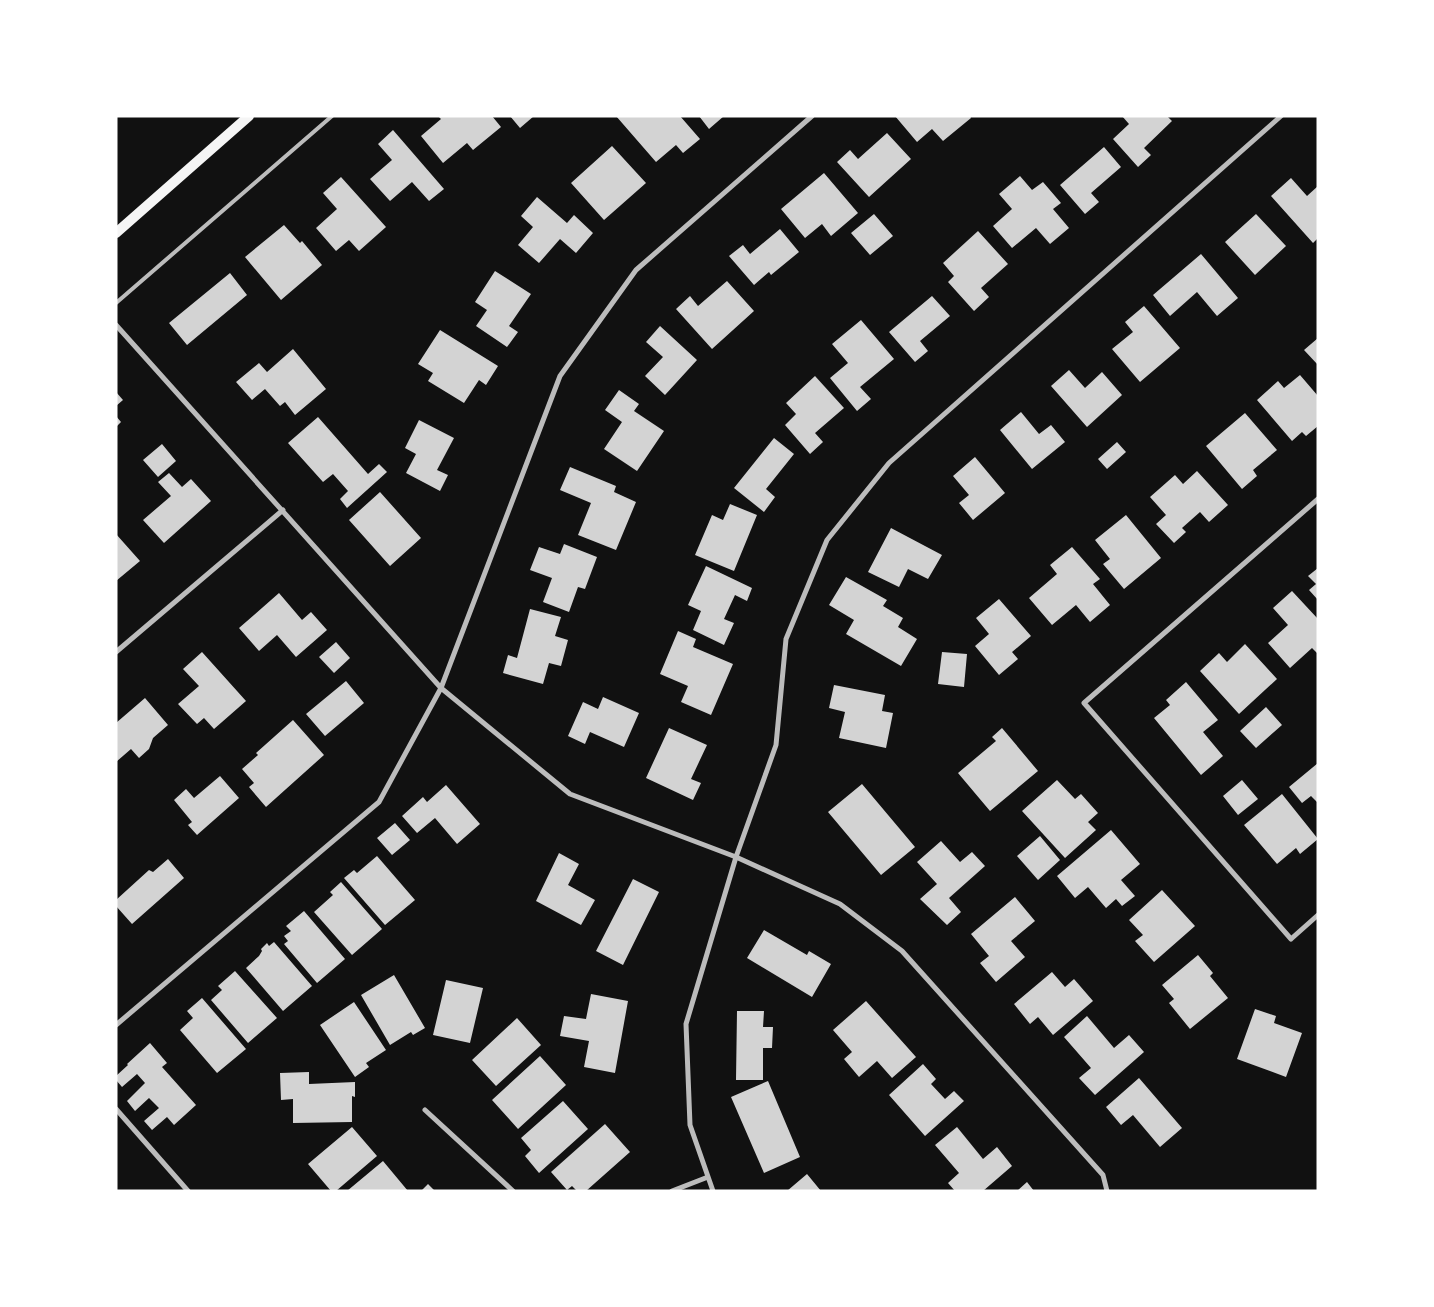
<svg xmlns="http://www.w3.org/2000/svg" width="1434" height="1307" font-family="Commissioner,sans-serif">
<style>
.building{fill:#d3d3d3}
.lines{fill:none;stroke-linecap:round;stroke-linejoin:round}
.service{stroke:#bcbcbc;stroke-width:4}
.minor{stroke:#bcbcbc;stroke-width:5}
.secondary{stroke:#f5f5f5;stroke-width:10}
</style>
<rect width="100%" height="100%" fill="#111"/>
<path class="building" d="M 438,116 L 492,116 L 501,127 L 473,150 L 467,143 L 443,163 L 421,136 L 441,119 Z
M 510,116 L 534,116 L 520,128 Z
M 616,116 L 680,116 L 700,139 L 683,153 L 676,145 L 656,162 Z
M 699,116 L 724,116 L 709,129 Z
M 895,116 L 970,116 L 971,118 L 943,141 L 932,129 L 917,142 Z
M 1122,116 L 1167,116 L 1172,121 L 1144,148 L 1151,155 L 1138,167 L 1113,139 L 1129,124 Z
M 393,130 L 444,189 L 429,201 L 412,182 L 390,201 L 370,179 L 392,160 L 378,144 Z
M 887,133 L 911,159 L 869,197 L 837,162 L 850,150 L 858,159 Z
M 612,146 L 646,183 L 604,220 L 571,183 Z
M 1104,147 L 1121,167 L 1091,193 L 1099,202 L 1085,214 L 1060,185 Z
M 824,173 L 858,213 L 831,236 L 822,224 L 805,238 L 781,209 Z
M 1020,176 L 1032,190 L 1043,182 L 1061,203 L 1053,209 L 1069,228 L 1050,244 L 1036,228 L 1012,248 L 993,226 L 1012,209 L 999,194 Z
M 341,177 L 386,227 L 359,251 L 349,240 L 336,251 L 316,228 L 337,209 L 323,193 Z
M 1291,178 L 1307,196 L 1318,186 L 1318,238 L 1313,243 L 1271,196 Z
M 537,197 L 567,223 L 574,215 L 593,233 L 576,253 L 560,239 L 539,263 L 518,245 L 533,227 L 521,216 Z
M 874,214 L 893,236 L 870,255 L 851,233 Z
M 1256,214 L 1286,246 L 1255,275 L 1225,242 Z
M 284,225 L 300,243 L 302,241 L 322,265 L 281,300 L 245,257 Z
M 780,229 L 799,252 L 771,275 L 769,272 L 754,285 L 729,256 L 743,245 L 750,254 Z
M 978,231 L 1008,264 L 981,288 L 989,297 L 974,311 L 948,282 L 954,276 L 943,263 Z
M 1201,254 L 1238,298 L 1217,316 L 1197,292 L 1170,316 L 1153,295 Z
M 495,271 L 531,294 L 509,326 L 518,332 L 507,347 L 476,326 L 487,310 L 475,302 Z
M 230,273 L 247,295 L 187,345 L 169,323 Z
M 727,281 L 754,311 L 712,349 L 676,309 L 690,296 L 698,306 Z
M 932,296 L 950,316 L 920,341 L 928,351 L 915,362 L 889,332 Z
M 1144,306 L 1180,348 L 1140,382 L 1112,349 L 1133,332 L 1125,322 Z
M 861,320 L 894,359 L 860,387 L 871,399 L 857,411 L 830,378 L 848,363 L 832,344 Z
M 660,326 L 697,360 L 665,395 L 645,376 L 663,357 L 646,342 Z
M 440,330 L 498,366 L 486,385 L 479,380 L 464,403 L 428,381 L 433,373 L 418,364 Z
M 1318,338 L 1318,365 L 1304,350 Z
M 293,349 L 326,389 L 295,415 L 285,402 L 280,406 L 265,389 L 252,400 L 236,382 L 259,363 L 267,372 Z
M 1069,370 L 1085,388 L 1102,372 L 1122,395 L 1087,427 L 1051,386 Z
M 1300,375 L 1318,396 L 1318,426 L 1306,436 L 1302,432 L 1292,441 L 1257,400 L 1278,381 L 1284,388 Z
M 815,376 L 844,408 L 815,433 L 823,442 L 810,454 L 785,425 L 796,414 L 786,403 Z
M 619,390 L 639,404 L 634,411 L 664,431 L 637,471 L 604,449 L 622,422 L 605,410 Z
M 116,392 L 123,400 L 116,406 Z
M 1021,412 L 1039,434 L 1051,425 L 1065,442 L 1032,469 L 1000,430 Z
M 1245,413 L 1277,450 L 1253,470 L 1257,476 L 1242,489 L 1206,446 Z
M 116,416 L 121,422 L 116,427 Z
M 318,417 L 368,474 L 379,464 L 387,472 L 347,508 L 340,499 L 348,491 L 333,474 L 323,482 L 288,443 Z
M 419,420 L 454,438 L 437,470 L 448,475 L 440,491 L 406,473 L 416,454 L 405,448 Z
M 774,438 L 794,454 L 766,489 L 775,497 L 764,512 L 734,488 Z
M 1117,442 L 1126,452 L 1107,469 L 1098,459 Z
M 162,444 L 176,461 L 158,477 L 143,460 Z
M 975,457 L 1005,493 L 973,520 L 959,503 L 969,495 L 953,476 Z
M 570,467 L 616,486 L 614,492 L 636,502 L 616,550 L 578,535 L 591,503 L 560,490 Z
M 1197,471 L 1228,505 L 1209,522 L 1200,512 L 1182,528 L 1186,532 L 1174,543 L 1156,524 L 1166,515 L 1150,497 L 1175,475 L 1183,484 Z
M 169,473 L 182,487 L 191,479 L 211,501 L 164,543 L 143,520 L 171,496 L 158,482 Z
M 380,492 L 421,538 L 390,566 L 349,520 Z
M 730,504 L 757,515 L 734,571 L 695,555 L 712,515 L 723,520 Z
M 1126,515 L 1161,558 L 1124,589 L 1103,564 L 1110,559 L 1095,540 Z
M 891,528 L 942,555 L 928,579 L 908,569 L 899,587 L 868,572 Z
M 116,534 L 140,561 L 116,581 Z
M 564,544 L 597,557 L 585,589 L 578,587 L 569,612 L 543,602 L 552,578 L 530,570 L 539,547 L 560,554 Z
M 1072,547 L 1100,579 L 1093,584 L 1110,605 L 1090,622 L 1076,605 L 1052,625 L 1029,598 L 1057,574 L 1050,565 Z
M 706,566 L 752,588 L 747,601 L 735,595 L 724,619 L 734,623 L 724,645 L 693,630 L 701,611 L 688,605 Z
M 1318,568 L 1318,600 L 1309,590 L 1316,584 L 1308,576 Z
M 846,577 L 887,600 L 883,606 L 903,618 L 898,627 L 917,639 L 901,666 L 846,634 L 854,620 L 829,605 Z
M 1292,591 L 1318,619 L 1318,654 L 1312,648 L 1290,668 L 1268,643 L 1288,625 L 1273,608 Z
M 279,593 L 302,620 L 311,612 L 327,630 L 296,657 L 277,635 L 259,651 L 239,628 Z
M 999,599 L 1031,636 L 1012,652 L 1018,659 L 999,675 L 975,646 L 989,634 L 976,618 Z
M 530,609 L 561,617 L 555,636 L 568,640 L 561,666 L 549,663 L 543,684 L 503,673 L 508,655 L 517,658 Z
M 678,631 L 696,639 L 693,647 L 733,664 L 711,715 L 681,702 L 688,686 L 660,674 Z
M 336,642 L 350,658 L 334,673 L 319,657 Z
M 1245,644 L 1277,679 L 1239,714 L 1200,671 L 1219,653 L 1227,662 Z
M 202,652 L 246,701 L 214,729 L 204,718 L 197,724 L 178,704 L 199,686 L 183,669 Z
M 942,652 L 967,654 L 964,687 L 938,684 Z
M 346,681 L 364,703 L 325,736 L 306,714 Z
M 1186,682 L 1218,720 L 1203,732 L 1223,756 L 1201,775 L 1154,718 L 1170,705 L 1166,700 Z
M 834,685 L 885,695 L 882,711 L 893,713 L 886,748 L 839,738 L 845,712 L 829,708 Z
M 603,697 L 639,713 L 624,747 L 590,732 L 585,744 L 568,736 L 583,702 L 598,709 Z
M 145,698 L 168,725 L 153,738 L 149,749 L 139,758 L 131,749 L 116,762 L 116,723 Z
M 1266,707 L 1282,725 L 1256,748 L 1240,731 Z
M 293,720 L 324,755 L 266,807 L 249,787 L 254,783 L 242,769 L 258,755 L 256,753 Z
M 669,728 L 707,745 L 691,779 L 701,783 L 693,800 L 646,778 Z
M 1002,728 L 1038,771 L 990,811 L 958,773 L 996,741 L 992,737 Z
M 1318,763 L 1318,803 L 1311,796 L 1302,803 L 1289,787 Z
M 220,776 L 239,798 L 197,835 L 188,825 L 192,822 L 174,800 L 186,789 L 194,798 Z
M 1057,780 L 1075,799 L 1081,794 L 1098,813 L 1088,822 L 1096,830 L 1065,858 L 1022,811 Z
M 1242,780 L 1258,799 L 1238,815 L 1223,796 Z
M 862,784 L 915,847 L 881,875 L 828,812 Z
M 446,785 L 480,824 L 457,844 L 435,818 L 417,833 L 402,816 L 423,797 L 427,802 Z
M 1282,794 L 1318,839 L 1300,854 L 1296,848 L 1277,864 L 1244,825 Z
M 395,823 L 410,840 L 392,855 L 377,838 Z
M 1111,830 L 1140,864 L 1121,880 L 1135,896 L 1122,906 L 1116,899 L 1106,908 L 1088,887 L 1075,898 L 1057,876 Z
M 1040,836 L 1060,860 L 1038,880 L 1017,856 Z
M 941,841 L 960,862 L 972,852 L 985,866 L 949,898 L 961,912 L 947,925 L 920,899 L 937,884 L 917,862 Z
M 559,853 L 579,864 L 568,885 L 595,900 L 581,925 L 536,901 Z
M 377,856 L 415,900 L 385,925 L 344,878 L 354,870 L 357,873 Z
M 168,859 L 184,878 L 132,924 L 116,906 L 116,900 L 149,870 L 153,872 Z
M 633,879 L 659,892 L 623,965 L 596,951 Z
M 341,882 L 382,929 L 352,955 L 314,912 L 333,895 L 330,892 Z
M 1162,890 L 1195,926 L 1154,962 L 1135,941 L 1143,935 L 1129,920 Z
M 1015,897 L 1035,921 L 1011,941 L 1025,957 L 996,982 L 980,963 L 989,956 L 971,934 Z
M 304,911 L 345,959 L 317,983 L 284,944 L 288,941 L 284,936 L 291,931 L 286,926 Z
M 764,930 L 807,955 L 809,951 L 831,964 L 812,997 L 747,958 Z
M 274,942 L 312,986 L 283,1011 L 246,968 L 259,956 L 262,951 L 261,949 L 267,943 L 269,946 Z
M 1198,955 L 1213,973 L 1210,976 L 1228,998 L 1190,1029 L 1169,1003 L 1174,999 L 1162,985 Z
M 235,971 L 277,1018 L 248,1043 L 211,1000 L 222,990 L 218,986 Z
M 1052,972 L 1065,987 L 1074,979 L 1093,1001 L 1053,1035 L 1038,1017 L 1030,1024 L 1014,1004 Z
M 394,975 L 425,1028 L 413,1035 L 411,1032 L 390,1045 L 361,995 Z
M 446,980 L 483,988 L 470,1043 L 433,1035 Z
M 591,994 L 628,1001 L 615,1073 L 584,1067 L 589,1041 L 560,1036 L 564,1016 L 586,1019 Z
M 202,998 L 246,1049 L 217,1073 L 180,1030 L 193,1018 L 187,1011 Z
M 866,1001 L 916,1057 L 892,1078 L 877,1061 L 859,1077 L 844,1059 L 852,1052 L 833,1030 Z
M 354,1002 L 386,1050 L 366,1063 L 369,1067 L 355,1077 L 320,1025 Z
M 1255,1009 L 1276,1016 L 1274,1023 L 1302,1033 L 1286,1077 L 1237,1059 Z
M 737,1011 L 764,1011 L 763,1027 L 773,1027 L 772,1048 L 763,1048 L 763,1080 L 736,1080 Z
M 1087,1016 L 1114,1048 L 1129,1035 L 1144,1052 L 1095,1095 L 1079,1078 L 1091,1068 L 1064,1037 Z
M 517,1018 L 541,1045 L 496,1086 L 472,1060 Z
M 150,1043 L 167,1063 L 162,1067 L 196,1105 L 174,1125 L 167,1117 L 152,1130 L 144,1121 L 159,1108 L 149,1098 L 135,1111 L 127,1101 L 145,1083 L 137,1074 L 122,1087 L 116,1080 L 116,1076 L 128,1065 L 127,1064 Z
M 540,1056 L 566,1085 L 518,1129 L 492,1100 Z
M 923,1064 L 936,1079 L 931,1084 L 945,1099 L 954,1091 L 964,1101 L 925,1136 L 889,1095 Z
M 309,1072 L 309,1084 L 355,1082 L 355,1097 L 352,1096 L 352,1122 L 293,1123 L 293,1099 L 281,1100 L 280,1073 Z
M 1139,1078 L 1182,1128 L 1160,1147 L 1133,1115 L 1121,1125 L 1106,1107 Z
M 768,1081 L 800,1157 L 764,1173 L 731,1097 Z
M 563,1101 L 588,1129 L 539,1173 L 525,1156 L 531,1150 L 521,1138 Z
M 605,1124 L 630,1152 L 586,1191 L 577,1191 L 572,1186 L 567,1190 L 551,1172 Z
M 352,1127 L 377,1156 L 336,1191 L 331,1191 L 308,1164 Z
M 957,1127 L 983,1159 L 997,1147 L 1012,1166 L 983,1191 L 955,1191 L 948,1183 L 959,1173 L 935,1145 Z
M 383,1161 L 408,1191 L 347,1191 Z
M 807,1174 L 821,1191 L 787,1191 Z
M 1027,1182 L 1034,1191 L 1017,1191 Z
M 428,1184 L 435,1191 L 421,1191 Z"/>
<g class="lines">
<path class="service" d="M 116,303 L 332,116"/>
<path class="minor" d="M 116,325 L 441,688 L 570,794 L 736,857 L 840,904 L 902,951 L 1103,1175 L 1107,1191
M 1318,499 L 1084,703 L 1291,939 L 1318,915
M 116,652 L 283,510
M 116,1025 L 379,802 L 441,688 L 560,376 L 636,270 L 812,116
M 116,1109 L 188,1191
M 425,1110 L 513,1191
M 672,1191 L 708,1177
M 713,1191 L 690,1125 L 686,1024 L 736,857 L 776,745 L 786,639 L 827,540 L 889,463 L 1281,116"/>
<path class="secondary" d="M 116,233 L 249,116"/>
</g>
<rect width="1434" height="1307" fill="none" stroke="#ffffff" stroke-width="235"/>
</svg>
